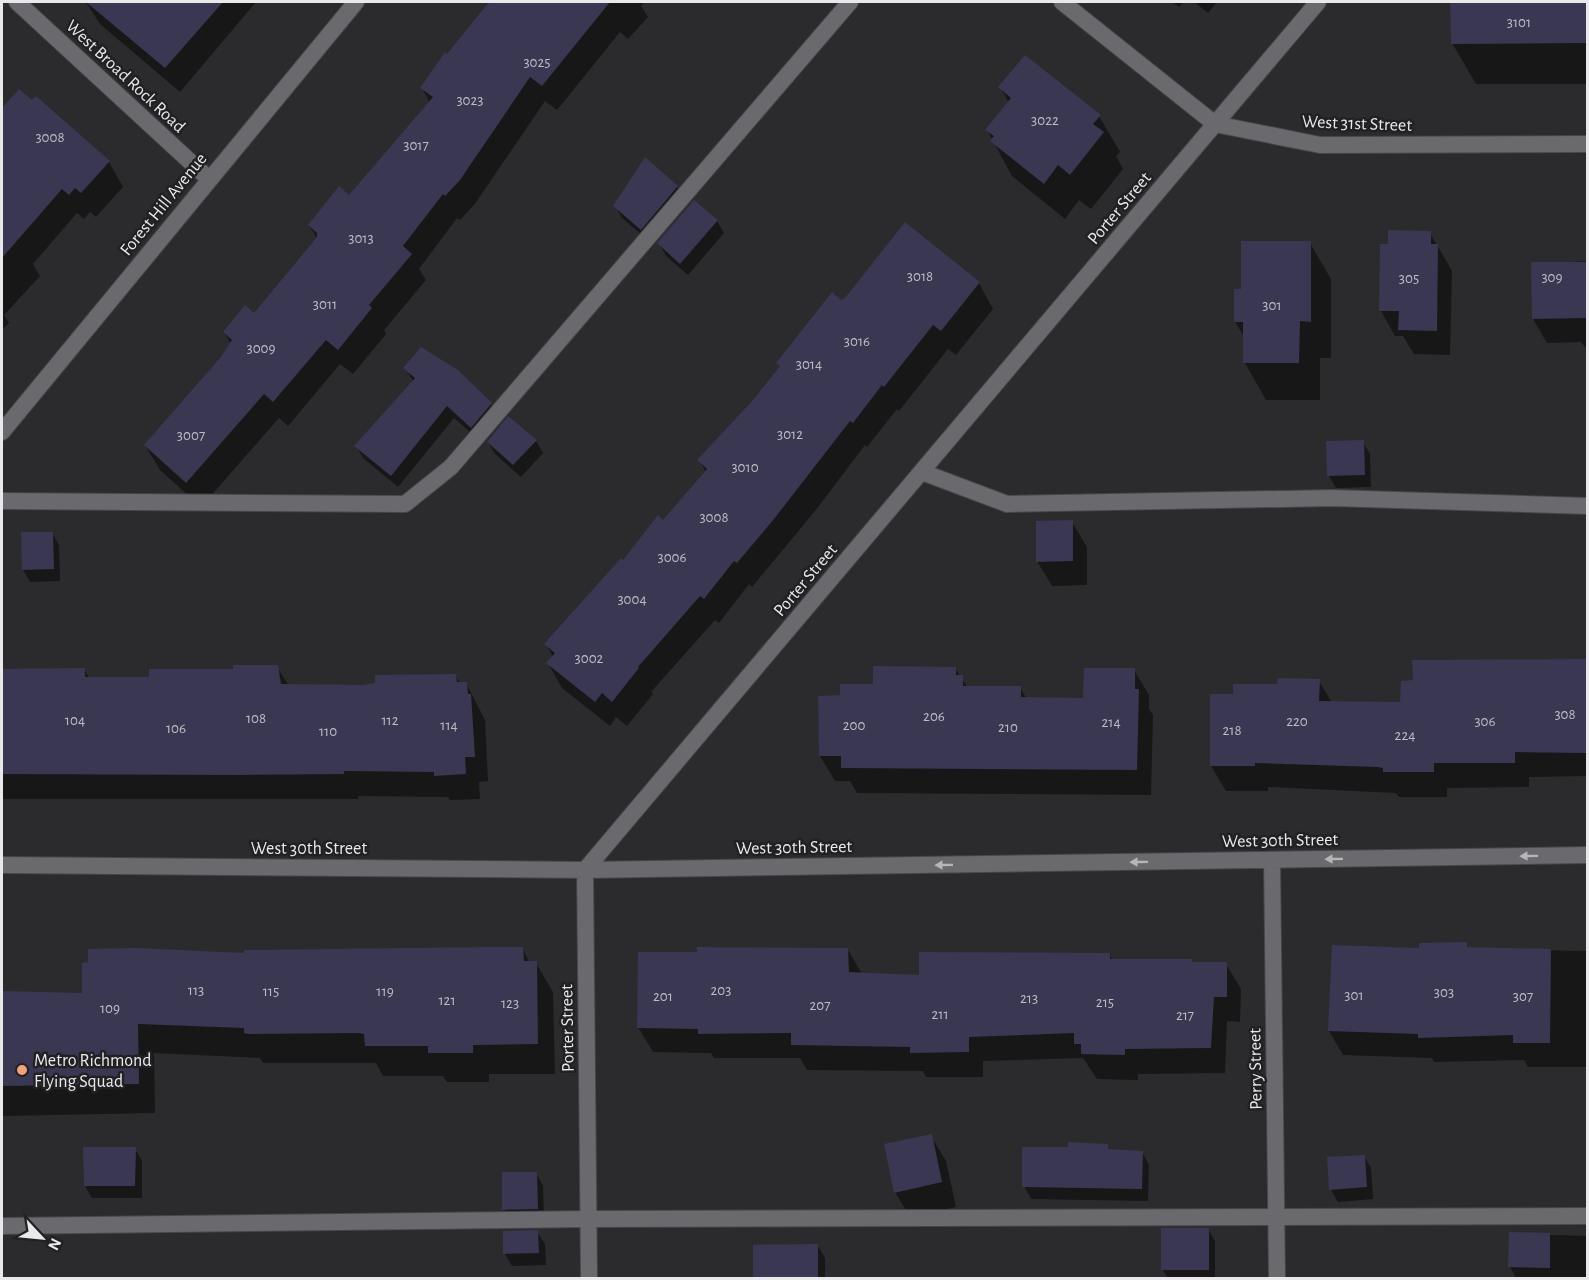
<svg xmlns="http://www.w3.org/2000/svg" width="1589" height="1280" font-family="'Alegreya Sans',sans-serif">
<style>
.shadow{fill:#0007}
.building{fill:#393752}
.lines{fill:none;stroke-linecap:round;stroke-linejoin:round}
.service-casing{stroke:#464649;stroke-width:18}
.minor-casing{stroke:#464649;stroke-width:18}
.tertiary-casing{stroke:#464649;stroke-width:18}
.service{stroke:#6a6a6e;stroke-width:16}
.minor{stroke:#6a6a6e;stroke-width:16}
.tertiary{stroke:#6a6a6e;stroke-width:16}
.oneway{fill:#b6b6b9}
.poi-dot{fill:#f0a27a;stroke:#212124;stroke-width:2}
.labels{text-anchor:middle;stroke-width:5;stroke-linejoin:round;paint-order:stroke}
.number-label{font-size:15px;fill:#bdbcc5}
.street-label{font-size:18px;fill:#e9e9eb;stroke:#212124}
.poi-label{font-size:18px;fill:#e9e9eb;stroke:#212124;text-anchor:start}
</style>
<rect width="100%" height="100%" fill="#2b2b2e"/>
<path class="shadow" d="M 86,2 L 256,2 L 180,92 L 100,24 Z
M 491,2 L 645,2 L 641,6 L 648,17 L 628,39 L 620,32 L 557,110 L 545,101 L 474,205 L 460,220 L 457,218 L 419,269 L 426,280 L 384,330 L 386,334 L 353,374 L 340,364 L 288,426 L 279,418 L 201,507 L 160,470 L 145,445 L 221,359 L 231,344 L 224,332 L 254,315 L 317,238 L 309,225 L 349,197 L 430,103 L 422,88 Z
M 1172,2 L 1184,2 L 1179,7 Z
M 1194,2 L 1217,2 L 1208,13 Z
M 1452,2 L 1588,2 L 1588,84 L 1476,84 L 1452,43 Z
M 1000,87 L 1099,116 L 1120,152 L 1116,156 L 1123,169 L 1091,209 L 1079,200 L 1065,219 L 1012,176 L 987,130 L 1009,103 Z
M 19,91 L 109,162 L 123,187 L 96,217 L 90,212 L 84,219 L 77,213 L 33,264 L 40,276 L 4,315 L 9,323 L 2,330 L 2,110 Z
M 677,187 L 684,199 L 649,241 L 622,218 L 615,206 Z
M 717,221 L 724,233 L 688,275 L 666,256 L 659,243 Z
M 1430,233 L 1452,271 L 1450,355 L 1414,354 L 1403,336 L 1395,336 L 1381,311 L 1389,246 Z
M 1310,243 L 1331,279 L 1331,358 L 1320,358 L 1320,400 L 1266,400 L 1245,363 L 1245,338 L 1235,322 L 1242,290 Z
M 1588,261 L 1588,351 L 1581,342 L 1547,343 L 1533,319 L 1533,264 Z
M 979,283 L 993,309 L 956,355 L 948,349 L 899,411 L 897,409 L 867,447 L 865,445 L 815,511 L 752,587 L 749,584 L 719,623 L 715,620 L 651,692 L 653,694 L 627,726 L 616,717 L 610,726 L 562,688 L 548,663 L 553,657 L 546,644 L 664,522 L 706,472 L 699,460 L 756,400 L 781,368 L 778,363 L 841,302 Z
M 405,368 L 491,404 L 498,417 L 478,439 L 454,418 L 398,487 L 363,458 L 356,446 L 413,381 Z
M 536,441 L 543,453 L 521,477 L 495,454 L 488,442 Z
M 1363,442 L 1370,454 L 1371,487 L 1336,488 L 1329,476 Z
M 1072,522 L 1087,547 L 1087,585 L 1052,586 L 1037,561 Z
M 52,533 L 59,545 L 60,581 L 30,582 L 23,570 Z
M 1414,661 L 1588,662 L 1588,776 L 1529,777 L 1529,787 L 1447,788 L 1447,797 L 1399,797 L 1396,793 L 1268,787 L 1268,791 L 1226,791 L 1211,766 L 1234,696 L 1279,686 L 1319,681 L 1332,703 L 1402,703 L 1414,682 Z
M 277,667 L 289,686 L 364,686 L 455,675 L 460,683 L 466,683 L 485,720 L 488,781 L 479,782 L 480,799 L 450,800 L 448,797 L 358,796 L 358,799 L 2,799 L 2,670 L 84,669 L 89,678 L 151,678 Z
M 955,668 L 968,688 L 1020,687 L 1026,698 L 1085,700 L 1134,670 L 1149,695 L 1149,709 L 1153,715 L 1151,795 L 857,793 L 850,781 L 835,781 L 820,756 L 842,697 L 875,685 Z
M 1466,943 L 1469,949 L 1588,951 L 1588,1067 L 1528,1067 L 1524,1060 L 1434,1062 L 1432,1058 L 1343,1055 L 1329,1031 L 1421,949 Z
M 522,948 L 530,963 L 536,963 L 553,992 L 555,1074 L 489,1074 L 489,1082 L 447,1082 L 443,1076 L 383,1076 L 376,1063 L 263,1063 L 260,1058 L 154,1053 L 155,1113 L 2,1116 L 2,993 L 84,994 L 246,954 Z
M 848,950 L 862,974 L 920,976 L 1109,954 L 1113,961 L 1226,964 L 1241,989 L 1240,1022 L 1227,1021 L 1225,1073 L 1138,1074 L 1138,1080 L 1097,1079 L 1083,1058 L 983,1061 L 983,1077 L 926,1077 L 923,1071 L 807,1070 L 800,1058 L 714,1058 L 711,1053 L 653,1052 L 638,1027 Z
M 931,1136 L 946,1161 L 956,1207 L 910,1217 L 895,1192 Z
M 1107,1146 L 1110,1151 L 1142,1152 L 1149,1165 L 1148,1201 L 1031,1199 L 1024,1186 Z
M 135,1149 L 142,1161 L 142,1198 L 92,1198 L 85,1186 Z
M 1364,1156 L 1371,1168 L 1373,1199 L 1338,1202 L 1331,1190 Z
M 536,1173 L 543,1186 L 544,1221 L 511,1221 L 504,1209 Z
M 1208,1229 L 1215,1241 L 1215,1278 L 1168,1278 L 1162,1269 Z
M 537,1232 L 545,1244 L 546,1265 L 512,1266 L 505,1254 Z
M 1510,1234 L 1588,1236 L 1588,1278 L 1516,1278 L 1510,1267 Z
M 818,1246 L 825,1258 L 825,1278 L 754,1278 Z"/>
<path class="building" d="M 86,2 L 223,2 L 165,68 Z
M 489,2 L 610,2 L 542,86 L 530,77 L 460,180 L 445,196 L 443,194 L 403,246 L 412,254 L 369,305 L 372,308 L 338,350 L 326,340 L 273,402 L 264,394 L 186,483 L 144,445 L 220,358 L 232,340 L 223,332 L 245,305 L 254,313 L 317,237 L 317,233 L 308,225 L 339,186 L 349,195 L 433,97 L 420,88 L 445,52 L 447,54 Z
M 1450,2 L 1587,2 L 1587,43 L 1451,44 Z
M 1025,55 L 1101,115 L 1093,124 L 1104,132 L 1070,175 L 1058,165 L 1044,184 L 990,141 L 994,136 L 985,130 L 1011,98 L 998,87 Z
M 19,89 L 32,100 L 36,96 L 110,161 L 81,193 L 75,188 L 69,195 L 62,189 L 2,258 L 2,108 Z
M 645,157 L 678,186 L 641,230 L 613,206 Z
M 694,200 L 718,220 L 680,264 L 657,243 Z
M 905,222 L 980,282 L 941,331 L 933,325 L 884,387 L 882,385 L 853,423 L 850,421 L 774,519 L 737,563 L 734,561 L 704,599 L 700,596 L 638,667 L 639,668 L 612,702 L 602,693 L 595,702 L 546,663 L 555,653 L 544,644 L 621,558 L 623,560 L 658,515 L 663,520 L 707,469 L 697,460 L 754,399 L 780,366 L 776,363 L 832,292 L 841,300 L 845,298 Z
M 1388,230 L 1431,231 L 1431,244 L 1438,244 L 1437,331 L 1398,330 L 1399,311 L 1379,311 L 1380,244 L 1388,244 Z
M 1241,241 L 1311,241 L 1311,322 L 1300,321 L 1299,363 L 1243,363 L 1243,322 L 1234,322 L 1234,289 L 1241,289 Z
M 1531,262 L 1587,262 L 1587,318 L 1532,319 Z
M 421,347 L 458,370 L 492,403 L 471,428 L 447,406 L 391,476 L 354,446 L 415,378 L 403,368 Z
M 508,416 L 537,440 L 513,465 L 487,442 Z
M 1364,440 L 1365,475 L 1327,476 L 1326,441 Z
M 1073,520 L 1073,561 L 1036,562 L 1036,521 Z
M 21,532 L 53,532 L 54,569 L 22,570 Z
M 1587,659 L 1587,753 L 1515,752 L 1515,763 L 1434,763 L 1434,772 L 1383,772 L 1383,768 L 1377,767 L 1255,763 L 1255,766 L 1210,766 L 1210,694 L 1233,694 L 1233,684 L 1277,684 L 1278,678 L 1320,679 L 1319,701 L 1400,702 L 1401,681 L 1413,680 L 1412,660 Z
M 233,665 L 278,665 L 281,684 L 364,685 L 375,683 L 375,675 L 456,674 L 457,682 L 467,682 L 468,694 L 471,694 L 475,757 L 465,757 L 466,774 L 434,776 L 434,772 L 344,771 L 344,774 L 235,775 L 2,774 L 2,669 L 85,668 L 85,677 L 149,677 L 149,669 L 233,669 Z
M 873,666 L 956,667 L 956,675 L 963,675 L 963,686 L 1021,686 L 1021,697 L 1083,698 L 1084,668 L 1135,668 L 1135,689 L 1139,689 L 1137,770 L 841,768 L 841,756 L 819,756 L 818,696 L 840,695 L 840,684 L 873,684 Z
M 1467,942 L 1467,947 L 1551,949 L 1550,1043 L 1513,1043 L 1513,1035 L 1418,1038 L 1418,1034 L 1328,1031 L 1332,945 L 1419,948 L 1419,943 Z
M 484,947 L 523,947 L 524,961 L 537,961 L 538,1044 L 473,1045 L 473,1053 L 428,1053 L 428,1046 L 365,1046 L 364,1034 L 358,1033 L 248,1034 L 244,1033 L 244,1028 L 138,1024 L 139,1084 L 2,1086 L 2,991 L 82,993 L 82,963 L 88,962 L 88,949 L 136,948 L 244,953 L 244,950 Z
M 697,947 L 848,948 L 849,972 L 919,975 L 919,952 L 1110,953 L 1110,959 L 1192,959 L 1192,962 L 1227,962 L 1227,997 L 1214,997 L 1211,1048 L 1125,1049 L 1125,1055 L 1081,1054 L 1081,1044 L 1074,1044 L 1074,1033 L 969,1037 L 969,1052 L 910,1053 L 910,1047 L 791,1045 L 791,1033 L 698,1034 L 698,1029 L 637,1028 L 638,952 L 697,952 Z
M 932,1134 L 942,1182 L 894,1193 L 884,1144 Z
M 1068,1142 L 1108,1144 L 1108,1149 L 1143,1151 L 1142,1189 L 1022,1187 L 1022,1147 L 1068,1147 Z
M 83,1147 L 136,1147 L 135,1186 L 84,1186 Z
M 1365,1155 L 1367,1187 L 1329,1190 L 1327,1157 Z
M 502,1172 L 537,1172 L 538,1209 L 502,1210 Z
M 1161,1228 L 1209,1228 L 1209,1270 L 1161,1270 Z
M 538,1230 L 539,1253 L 503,1254 L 503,1231 Z
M 1509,1232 L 1550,1233 L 1550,1268 L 1508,1267 Z
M 818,1244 L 818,1278 L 753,1278 L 753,1245 Z"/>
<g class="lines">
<g class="service-casing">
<path id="service" d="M 922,472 L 1007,504 L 1332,498 L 1588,506
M 2,501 L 405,504 L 451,467 L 850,2
M 2,1226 L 588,1219 L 1588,1216"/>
</g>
<g class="minor-casing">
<path id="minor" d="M 1062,2 L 1215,124 L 1320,145 L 1588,144
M 1272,860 L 1277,1278
M 2,865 L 585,870 L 1588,855
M 589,1278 L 585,870 L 1318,2"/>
</g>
<g class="tertiary-casing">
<path id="tertiary" d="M 17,2 L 209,179
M 2,432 L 356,2"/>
</g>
<use href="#service" class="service"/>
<use href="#minor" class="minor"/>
<use href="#tertiary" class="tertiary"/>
</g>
<defs><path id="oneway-solid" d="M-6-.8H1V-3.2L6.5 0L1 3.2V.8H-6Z" transform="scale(1.5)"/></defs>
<g class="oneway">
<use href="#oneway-solid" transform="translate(1529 856) rotate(179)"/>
<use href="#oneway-solid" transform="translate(1334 859) rotate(179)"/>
<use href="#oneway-solid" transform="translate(1139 862) rotate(179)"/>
<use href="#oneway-solid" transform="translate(944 865) rotate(179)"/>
</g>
<circle class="poi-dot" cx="22" cy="1070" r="6"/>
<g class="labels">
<g class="number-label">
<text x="1519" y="27">3101</text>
<text x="537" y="67">3025</text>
<text x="470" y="105">3023</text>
<text x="1045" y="125">3022</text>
<text x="50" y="142">3008</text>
<text x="416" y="150">3017</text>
<text x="361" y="243">3013</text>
<text x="920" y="281">3018</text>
<text x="1552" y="282">309</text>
<text x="1409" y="283">305</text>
<text x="325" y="309">3011</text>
<text x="1272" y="310">301</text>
<text x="857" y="346">3016</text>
<text x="261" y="353">3009</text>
<text x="809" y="369">3014</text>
<text x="790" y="439">3012</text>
<text x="191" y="440">3007</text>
<text x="745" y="472">3010</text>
<text x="714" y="522">3008</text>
<text x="672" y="562">3006</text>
<text x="632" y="604">3004</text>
<text x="589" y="663">3002</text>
<text x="1565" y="719">308</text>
<text x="934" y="721">206</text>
<text x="256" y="723">108</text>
<text x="75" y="725">104</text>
<text x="390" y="725">112</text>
<text x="1297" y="726">220</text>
<text x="1485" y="726">306</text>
<text x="1111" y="727">214</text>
<text x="449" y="730">114</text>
<text x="854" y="730">200</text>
<text x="1008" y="732">210</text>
<text x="176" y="733">106</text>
<text x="1232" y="735">218</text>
<text x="328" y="736">110</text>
<text x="1405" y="740">224</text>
<text x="196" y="995">113</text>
<text x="721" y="995">203</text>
<text x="271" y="996">115</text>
<text x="385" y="996">119</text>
<text x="1444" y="997">303</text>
<text x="1354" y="1000">301</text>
<text x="663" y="1001">201</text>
<text x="1523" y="1001">307</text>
<text x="1029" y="1003">213</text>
<text x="447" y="1005">121</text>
<text x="1105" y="1007">215</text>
<text x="510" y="1008">123</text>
<text x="820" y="1010">207</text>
<text x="110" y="1013">109</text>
<text x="940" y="1019">211</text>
<text x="1185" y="1020">217</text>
</g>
<g class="street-label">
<text transform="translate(126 76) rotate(43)" y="6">West Broad Rock Road</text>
<text transform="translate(1357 123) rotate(2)" y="6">West 31st Street</text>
<text transform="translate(163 204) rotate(-51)" y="6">Forest Hill Avenue</text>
<text transform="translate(1119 208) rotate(-50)" y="6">Porter Street</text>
<text transform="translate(805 580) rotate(-50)" y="6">Porter Street</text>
<text transform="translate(1280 840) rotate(-1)" y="6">West 30th Street</text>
<text transform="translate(794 847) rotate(-1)" y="6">West 30th Street</text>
<text x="309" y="854">West 30th Street</text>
<text transform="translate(567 1028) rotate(-91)" y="6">Porter Street</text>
<text transform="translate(1255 1069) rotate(-91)" y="6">Perry Street</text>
</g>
<g class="poi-label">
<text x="34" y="1066">Metro Richmond<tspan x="34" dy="21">Flying Squad</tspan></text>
</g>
</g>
<rect width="1589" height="1280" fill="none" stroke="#e9e9eb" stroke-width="6"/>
<g transform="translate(42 1238) rotate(116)" stroke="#212124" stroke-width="4.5" paint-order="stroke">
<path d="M0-4.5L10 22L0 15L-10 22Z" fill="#e9e9eb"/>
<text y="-9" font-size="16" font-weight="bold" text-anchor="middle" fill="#e9e9eb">N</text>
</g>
</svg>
